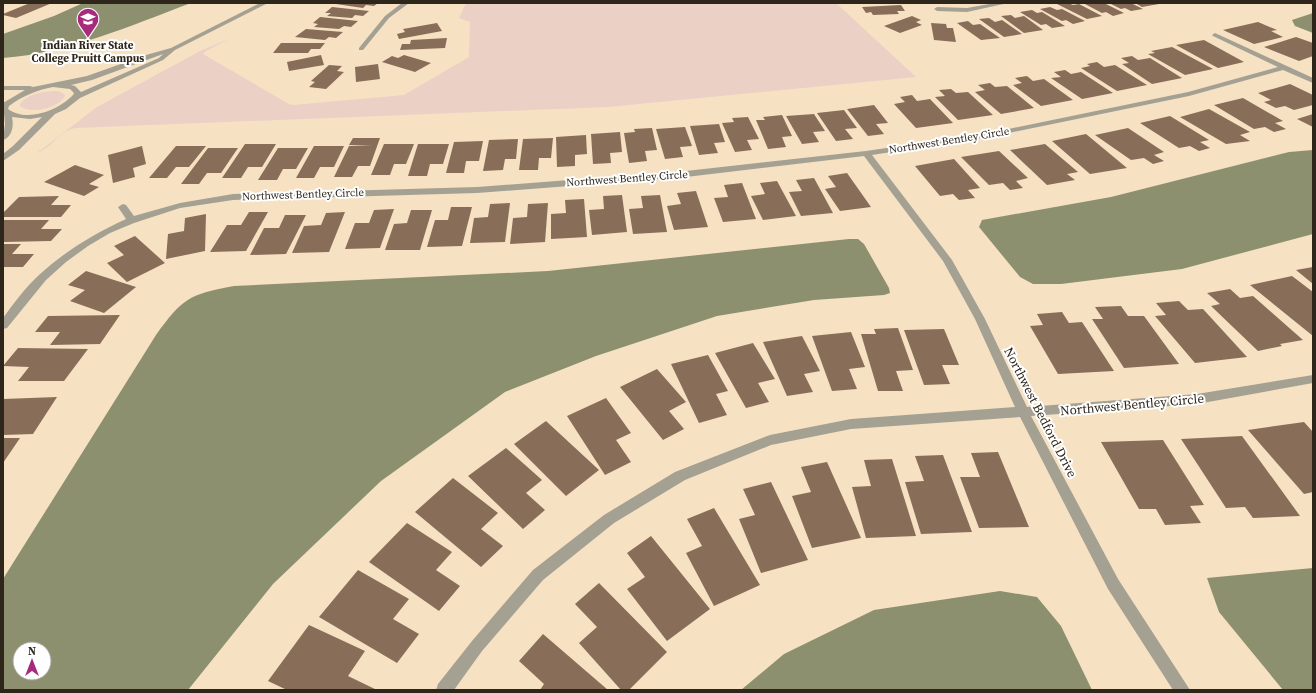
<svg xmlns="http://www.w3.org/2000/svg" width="1316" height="693" font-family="'Source Serif 4',serif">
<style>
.green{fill:#ebd0c6}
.water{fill:#8c906f;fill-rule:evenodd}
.building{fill:#886d58}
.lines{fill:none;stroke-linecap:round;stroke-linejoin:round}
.minor{fill:#a4a092;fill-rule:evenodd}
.tertiary{fill:#a4a092;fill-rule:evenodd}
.labels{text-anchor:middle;stroke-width:4;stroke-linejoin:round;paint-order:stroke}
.far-poi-label{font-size:11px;font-weight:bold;fill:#2e261b;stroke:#fff}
.far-street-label{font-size:11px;fill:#2e261b;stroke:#fff}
.street-label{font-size:13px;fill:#2e261b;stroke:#fff}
</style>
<rect width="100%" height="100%" fill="#f6e1c3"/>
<path class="green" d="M 466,3 L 836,3 L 916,77 L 608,107 L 75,128 C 59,131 52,148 37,153 L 97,107 L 200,51 L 229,39 L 206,51 L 203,54 L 289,104 L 293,105 L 404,95 L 469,57 L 470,22 L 459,18 Z
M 53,91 L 59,91 L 65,95 C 60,108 30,115 20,106 L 20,104 C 28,94 41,92 53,91 Z"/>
<path class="water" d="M 83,3 L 191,3 C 130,26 68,53 3,58 L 3,34 L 54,16 Z
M 1313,13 L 1313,33 L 1295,26 L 1292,20 Z
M 1313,150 L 1313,234 L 1182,269 L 1061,284 L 1033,284 L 1020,277 L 979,227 L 982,220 L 1111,197 L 1289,152 Z
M 849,239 L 858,239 L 864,244 L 889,288 L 890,293 L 884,295 L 814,300 L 717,316 L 596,356 L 505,392 L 381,481 L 273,584 L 188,690 L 3,690 L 3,579 L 156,335 C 182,299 189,294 234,286 L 548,271 ZM 20,649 L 44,649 L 44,673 L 20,673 Z
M 1313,568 L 1313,690 L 1283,690 L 1219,612 L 1207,578 Z
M 1000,591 L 1037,597 L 1061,626 L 1092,690 L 741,690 L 784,654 L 874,610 Z"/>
<path class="building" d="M 30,3 L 52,3 L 16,18 L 3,15 L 3,14 Z
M 338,3 L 378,3 L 374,6 L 366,5 L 363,8 L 336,4 Z
M 1068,3 L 1073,5 L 1079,4 L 1102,16 L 1087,19 L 1057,4 Z
M 1083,3 L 1104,3 L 1124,13 L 1113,16 L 1106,12 L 1102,13 Z
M 1109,3 L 1131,3 L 1143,9 L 1131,11 L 1125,8 L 1121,9 Z
M 1135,3 L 1156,3 L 1159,4 L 1142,7 Z
M 901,5 L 905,11 L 897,11 L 899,14 L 873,15 L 871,12 L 866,13 L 862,7 Z
M 332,7 L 369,11 L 363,16 L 355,15 L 352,18 L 327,16 L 331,13 L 325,13 Z
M 1050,7 L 1057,10 L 1062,9 L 1085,21 L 1073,24 L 1066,20 L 1062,21 L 1040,9 Z
M 1032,10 L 1037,13 L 1042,12 L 1065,26 L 1052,28 L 1046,24 L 1041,25 L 1020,12 Z
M 1011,15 L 1015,18 L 1024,16 L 1043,30 L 1024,33 L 1001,16 Z
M 912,16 L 921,20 L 916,22 L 922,25 L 900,33 L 884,26 Z
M 320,17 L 358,21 L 351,27 L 344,26 L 339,29 L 314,27 L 318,24 L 313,23 Z
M 989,18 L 995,22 L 1002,20 L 1022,34 L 1004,37 L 979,19 Z
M 968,21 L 973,25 L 980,24 L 1000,38 L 981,40 L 957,23 Z
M 1258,22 L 1277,30 L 1271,31 L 1283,37 L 1254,44 L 1223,30 Z
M 437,23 L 442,31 L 399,39 L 397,34 L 405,32 L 403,29 Z
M 931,23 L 946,24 L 947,28 L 953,28 L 956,42 L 934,40 Z
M 306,29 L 343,32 L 336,38 L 329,37 L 325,40 L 295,37 Z
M 1296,37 L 1313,43 L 1312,47 L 1313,47 L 1313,56 L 1299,61 L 1264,47 Z
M 447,38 L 445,48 L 400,50 L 402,44 L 410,44 L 411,40 Z
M 1204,40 L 1244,62 L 1218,68 L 1176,45 Z
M 281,43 L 325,43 L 320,49 L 311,49 L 308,53 L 273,53 Z
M 1172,47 L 1213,69 L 1185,75 L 1148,54 L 1155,53 L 1151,51 Z
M 321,55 L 324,65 L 289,71 L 287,62 Z
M 404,55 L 431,63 L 415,72 L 382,62 L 392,56 L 398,58 Z
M 1132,56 L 1138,60 L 1150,58 L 1182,78 L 1152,84 L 1122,64 L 1129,63 L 1121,58 Z
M 1097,62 L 1104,67 L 1115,65 L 1147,85 L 1117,91 L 1081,68 L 1090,66 L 1087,64 Z
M 378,64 L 380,79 L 356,82 L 355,67 Z
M 329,65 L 342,66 L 337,71 L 344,72 L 326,89 L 309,87 L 315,82 L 311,81 Z
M 1065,70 L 1071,74 L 1081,72 L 1113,93 L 1082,99 L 1051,78 L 1061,77 L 1054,72 Z
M 1027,76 L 1033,81 L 1044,79 L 1073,100 L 1041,106 L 1013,85 L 1022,83 L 1015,78 Z
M 990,83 L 995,87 L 1007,86 L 1034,108 L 1001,114 L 975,92 L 985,90 L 978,85 Z
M 1290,84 L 1313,95 L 1313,105 L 1294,110 L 1285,106 L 1276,108 L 1264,102 L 1271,100 L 1258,93 Z
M 951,89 L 956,93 L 968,92 L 993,115 L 958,120 L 935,97 L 945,96 L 939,90 Z
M 912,95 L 917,101 L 930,99 L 953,123 L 916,128 L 894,104 L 905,102 L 900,97 Z
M 1243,98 L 1283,121 L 1275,123 L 1286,129 L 1274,132 L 1265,127 L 1254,129 L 1214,105 Z
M 874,105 L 888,123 L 876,124 L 884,134 L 868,136 L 847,109 Z
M 1209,109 L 1250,132 L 1240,135 L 1250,141 L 1226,144 L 1180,117 Z
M 844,110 L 857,128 L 845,129 L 853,139 L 836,141 L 817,113 Z
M 814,114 L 825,131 L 813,132 L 819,142 L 802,144 L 786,116 Z
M 1313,114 L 1313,127 L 1297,119 Z
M 782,115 L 792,136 L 782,137 L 786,147 L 768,149 L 756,120 L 765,120 L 763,117 Z
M 1170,116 L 1209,140 L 1200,142 L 1210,148 L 1199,151 L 1190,146 L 1179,148 L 1140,123 Z
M 748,117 L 759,139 L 747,140 L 752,150 L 735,152 L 722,123 L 734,122 L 732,118 Z
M 719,124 L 725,142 L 714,143 L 718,153 L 699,155 L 690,126 Z
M 685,127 L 692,146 L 680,147 L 683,157 L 665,159 L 656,129 Z
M 652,128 L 657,150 L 645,151 L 647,161 L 629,163 L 624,133 L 635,132 L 634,129 Z
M 1128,128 L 1164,152 L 1154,155 L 1164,161 L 1153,164 L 1144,158 L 1131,160 L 1095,135 Z
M 620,132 L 622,152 L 610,153 L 611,163 L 593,164 L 591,134 Z
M 1086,134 L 1127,168 L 1090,174 L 1052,141 Z
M 586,135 L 587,154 L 575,155 L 575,166 L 557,167 L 556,137 Z
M 353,138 L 380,138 L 370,166 L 358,166 L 352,177 L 334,177 L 349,146 L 372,146 L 349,145 Z
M 553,138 L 551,158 L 539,158 L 538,170 L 519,170 L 523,139 Z
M 518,139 L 516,159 L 505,159 L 503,170 L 483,171 L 489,140 Z
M 483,141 L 479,161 L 466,161 L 464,173 L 446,173 L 454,142 Z
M 245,144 L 276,144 L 262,167 L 248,167 L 241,178 L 222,178 Z
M 384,144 L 414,144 L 406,164 L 394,164 L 390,175 L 371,175 Z
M 418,144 L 449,144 L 443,164 L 430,164 L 427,176 L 408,176 Z
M 1045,144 L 1078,172 L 1067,174 L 1075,180 L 1047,185 L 1010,150 Z
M 142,146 L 146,164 L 133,168 L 135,177 L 113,183 L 108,155 Z
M 176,146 L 206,146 L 189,167 L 176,167 L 167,178 L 149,178 Z
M 314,146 L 344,146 L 334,167 L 320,167 L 314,178 L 296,178 Z
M 208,148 L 238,148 L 221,173 L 207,173 L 199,184 L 181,184 Z
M 278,148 L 308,148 L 296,169 L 283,169 L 277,180 L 258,180 Z
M 999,151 L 1028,178 L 1016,181 L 1023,188 L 1010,190 L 1003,183 L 989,185 L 961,157 Z
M 954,159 L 980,188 L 968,190 L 975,198 L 959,200 L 953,194 L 940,196 L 915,166 Z
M 75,165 L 104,175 L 89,184 L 99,187 L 84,196 L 44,182 Z
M 847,173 L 871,207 L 840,211 L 825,189 L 836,187 L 828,176 Z
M 814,178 L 833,213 L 801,216 L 789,192 L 802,191 L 796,180 Z
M 777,181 L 796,216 L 763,220 L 751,196 L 765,194 L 760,183 Z
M 742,183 L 756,219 L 723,222 L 714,198 L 728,197 L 724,185 Z
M 696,191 L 708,227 L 674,230 L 667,206 L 681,204 L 677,193 Z
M 622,195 L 627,232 L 592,235 L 589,210 L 604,209 L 603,196 Z
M 660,195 L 667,232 L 633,234 L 629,209 L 643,208 L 641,196 Z
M 59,196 L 51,205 L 71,205 L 61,217 L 3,217 L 3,213 L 19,197 Z
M 584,199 L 587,237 L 551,239 L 551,214 L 566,213 L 565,200 Z
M 510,203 L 505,242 L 470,243 L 474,218 L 488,217 L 490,204 Z
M 548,203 L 545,242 L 510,244 L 513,218 L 527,217 L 528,204 Z
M 451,207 L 472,207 L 462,246 L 427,247 L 435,220 L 448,220 Z
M 394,209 L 380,248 L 345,249 L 355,223 L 369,223 L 374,210 Z
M 411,210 L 432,210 L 420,250 L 385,250 L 394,224 L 407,223 Z
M 249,212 L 268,212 L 246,251 L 210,252 L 227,225 L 241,225 Z
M 345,212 L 329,252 L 292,253 L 304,226 L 321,225 L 326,213 Z
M 206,214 L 205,251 L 166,259 L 168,234 L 184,231 L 185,218 Z
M 285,215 L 306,215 L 286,254 L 250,255 L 264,228 L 279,228 Z
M 3,220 L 49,220 L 41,229 L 62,229 L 51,241 L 3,242 Z
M 135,236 L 165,263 L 127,282 L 107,263 L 124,255 L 114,246 Z
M 3,244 L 21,244 L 12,254 L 34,254 L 23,267 L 3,267 Z
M 1313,267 L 1313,284 L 1296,270 Z
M 86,271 L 136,287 L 104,313 L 70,301 L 85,290 L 68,285 Z
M 1292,276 L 1313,292 L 1313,336 L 1250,285 Z
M 1230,289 L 1240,298 L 1253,296 L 1303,340 L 1280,344 L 1282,346 L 1258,351 L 1211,306 L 1220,304 L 1207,293 Z
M 1179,301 L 1188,310 L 1203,309 L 1247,357 L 1195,363 L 1155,316 L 1166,315 L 1156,303 Z
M 1121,306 L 1128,316 L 1144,316 L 1179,364 L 1124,368 L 1092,319 L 1103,319 L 1095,307 Z
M 1062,312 L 1069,323 L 1082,322 L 1114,371 L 1058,374 L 1030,326 L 1043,325 L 1037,314 Z
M 120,315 L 100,344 L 50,345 L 60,332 L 35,332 L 48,316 Z
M 898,328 L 913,370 L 896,371 L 903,391 L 878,391 L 861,334 L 876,334 L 874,329 Z
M 944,329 L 959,365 L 942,365 L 950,384 L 924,385 L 904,330 Z
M 851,332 L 865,367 L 849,369 L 857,389 L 832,391 L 812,336 Z
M 802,336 L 820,371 L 804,374 L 813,392 L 787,396 L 763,342 Z
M 753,343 L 775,379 L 758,383 L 769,402 L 746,408 L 715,353 Z
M 18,348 L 88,349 L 64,381 L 18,381 L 29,367 L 3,366 Z
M 708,355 L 728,391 L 716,394 L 727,415 L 699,423 L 671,364 Z
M 657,369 L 686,402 L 669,411 L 684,429 L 663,440 L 620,387 Z
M 57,397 L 33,434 L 3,435 L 3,399 Z
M 606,398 L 631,433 L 616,440 L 631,462 L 605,475 L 567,416 Z
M 546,421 L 599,470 L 566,496 L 514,444 Z
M 1304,422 L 1313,432 L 1313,492 L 1304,494 L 1248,430 Z
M 1242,436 L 1300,516 L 1253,518 L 1245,507 L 1226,508 L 1181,439 Z
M 3,438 L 20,438 L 3,463 Z
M 1163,440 L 1204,505 L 1190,506 L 1201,523 L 1165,525 L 1156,509 L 1139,509 L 1101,442 Z
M 506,448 L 542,480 L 526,493 L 545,510 L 523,529 L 468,476 Z
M 998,452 L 1029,527 L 979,528 L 960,477 L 980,477 L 971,453 Z
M 943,455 L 972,532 L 921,534 L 905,482 L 924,481 L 915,456 Z
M 892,459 L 916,536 L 866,538 L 852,487 L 871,486 L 864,460 Z
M 827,462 L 861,538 L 812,548 L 792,496 L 811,492 L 801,467 Z
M 453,478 L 498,513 L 481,529 L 503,546 L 481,567 L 415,512 Z
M 771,482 L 808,560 L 761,573 L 739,519 L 755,515 L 743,489 Z
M 714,508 L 760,585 L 714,606 L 686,553 L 702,546 L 687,519 Z
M 407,523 L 452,552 L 436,570 L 460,586 L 439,611 L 369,562 Z
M 651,536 L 710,609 L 667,641 L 627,589 L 645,577 L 627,553 Z
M 358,570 L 409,599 L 393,619 L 419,634 L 397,663 L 319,617 Z
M 599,583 L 667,652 L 629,690 L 621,690 L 579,643 L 597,627 L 575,604 Z
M 309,625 L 365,651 L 348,676 L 377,690 L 287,690 L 268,681 Z
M 543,634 L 608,690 L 540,690 L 544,684 L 519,661 Z"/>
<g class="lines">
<path class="minor" d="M 402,3 L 409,3 L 389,18 L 363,50 L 359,50 L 359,48 L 385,16 Z
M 995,3 L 1008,3 L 967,12 L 937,11 L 934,9 L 937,7 L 967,8 Z
M 1215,33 L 1313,78 L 1313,83 L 1283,70 L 1189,96 L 989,137 L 872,155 L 952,260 L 985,319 L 1027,407 L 1197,394 L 1313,375 L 1313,383 L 1197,404 L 1031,416 L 1118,579 L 1190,690 L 1173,690 L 1108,589 L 1020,417 L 851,429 L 771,445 L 685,480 L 614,523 L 543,580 L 482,651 L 454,690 L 436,690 L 438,684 L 472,641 L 533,570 L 604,515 L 675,472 L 770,435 L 851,419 L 1015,407 L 975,319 L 943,261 L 864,156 L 686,177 L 477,193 L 233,200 L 180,208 L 134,223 L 110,233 L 88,246 L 66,262 L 46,280 L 7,328 L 3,329 L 3,318 C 14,303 25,288 39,275 C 65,251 94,234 126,219 L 118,207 L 123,204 L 126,205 L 134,216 L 180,203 L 233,194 L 477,187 L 686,171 L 866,151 L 989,133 L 1188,92 L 1278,67 L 1213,36 L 1212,35 Z"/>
<path class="tertiary" d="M 260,3 L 268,3 L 175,50 L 163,60 L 80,98 L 66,109 L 55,114 L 19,150 L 3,161 L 3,154 L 13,146 L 42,117 L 30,119 L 12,117 C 14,126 12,137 3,140 L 5,124 L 3,103 L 25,90 L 3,90 L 3,86 L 30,86 L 33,87 L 87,76 L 146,55 L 171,48 ZM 163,54 L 159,58 L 81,92 L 75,86 L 71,85 L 92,80 ZM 53,87 L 70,89 L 74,93 L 73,95 C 59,110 27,123 8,109 L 9,106 C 22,96 37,90 53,87 Z"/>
</g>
<defs>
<g id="university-pin" transform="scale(1.15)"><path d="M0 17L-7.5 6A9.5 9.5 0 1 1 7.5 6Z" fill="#a82a7c" stroke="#fff"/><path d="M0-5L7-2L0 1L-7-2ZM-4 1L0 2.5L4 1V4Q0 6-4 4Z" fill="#fff"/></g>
</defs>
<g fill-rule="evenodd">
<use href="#university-pin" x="88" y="19"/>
</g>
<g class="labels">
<g class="far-poi-label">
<text x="88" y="49">Indian River State<tspan x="88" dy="13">College Pruitt Campus</tspan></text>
</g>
<g class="far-street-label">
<text transform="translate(949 140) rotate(-9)" y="4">Northwest Bentley Circle</text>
<text transform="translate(627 178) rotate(-4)" y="4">Northwest Bentley Circle</text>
<text transform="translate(303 194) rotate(-2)" y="4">Northwest Bentley Circle</text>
</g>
<g class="street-label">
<text transform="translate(1132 404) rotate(-5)" y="5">Northwest Bentley Circle</text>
<text transform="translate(1041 412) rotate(63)" y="5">Northwest Bedford Drive</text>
</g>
</g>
<rect width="1316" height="693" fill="none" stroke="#2e261b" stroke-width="8"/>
<g transform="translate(32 661)"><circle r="19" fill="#ffffff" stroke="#aba8a4"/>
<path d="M0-3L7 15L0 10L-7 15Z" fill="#a82a7c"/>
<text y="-6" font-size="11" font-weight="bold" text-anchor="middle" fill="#2e261b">N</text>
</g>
</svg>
